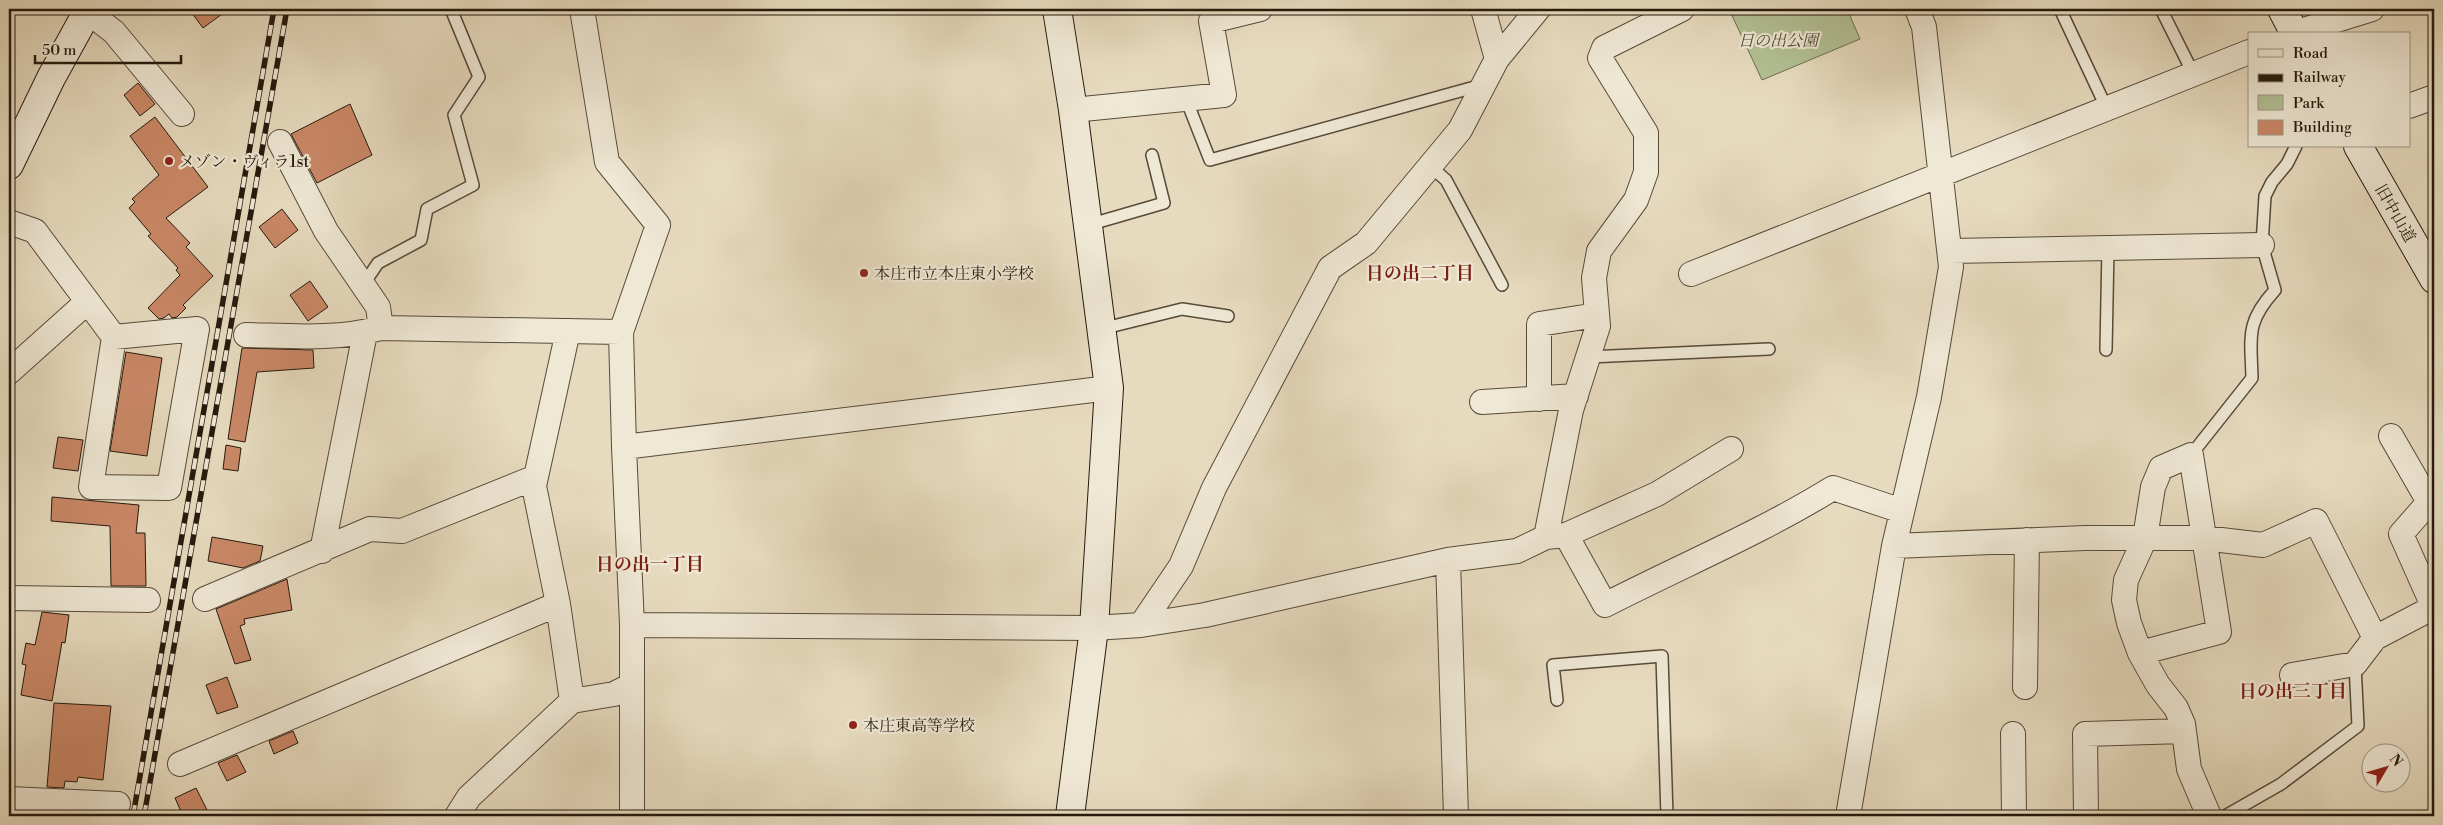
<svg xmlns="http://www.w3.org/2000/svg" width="2443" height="825" font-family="'Libre Bodoni','Noto Serif JP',serif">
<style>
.green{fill:#b2c195;stroke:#6c6e52}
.building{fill:#ca8867;stroke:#251a0e}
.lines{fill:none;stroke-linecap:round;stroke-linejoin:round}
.lane-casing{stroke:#564a3a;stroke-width:14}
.street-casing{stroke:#564a3a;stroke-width:26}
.secondary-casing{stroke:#251a0e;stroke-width:30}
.lane{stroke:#efe8d5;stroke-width:11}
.street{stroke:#efe8d5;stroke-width:24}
.secondary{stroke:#efe8d5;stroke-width:28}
.rail-casing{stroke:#251a0e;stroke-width:5.5}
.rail{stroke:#efe8d5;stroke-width:4;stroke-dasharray:11;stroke-linecap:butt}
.poi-dot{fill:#8f2418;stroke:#efe8d5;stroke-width:2}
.labels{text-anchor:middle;stroke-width:4.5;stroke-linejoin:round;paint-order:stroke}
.park-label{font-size:16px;font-style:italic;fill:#4f4c36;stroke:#efe8d5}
.poi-label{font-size:16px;fill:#251a0e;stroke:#efe8d5;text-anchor:start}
.street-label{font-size:16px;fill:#251a0e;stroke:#efe8d5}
.neighbourhood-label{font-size:18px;font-weight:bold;fill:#7a1f14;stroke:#efe8d5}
</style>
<rect width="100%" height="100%" fill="#e7dbbf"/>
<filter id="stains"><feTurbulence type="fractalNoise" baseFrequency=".004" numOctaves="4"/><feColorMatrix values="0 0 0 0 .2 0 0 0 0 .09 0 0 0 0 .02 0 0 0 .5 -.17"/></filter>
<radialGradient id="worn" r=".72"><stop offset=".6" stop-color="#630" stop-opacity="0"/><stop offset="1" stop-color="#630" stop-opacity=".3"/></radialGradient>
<path class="green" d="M 1729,9 L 1847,9 L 1860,39 L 1762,80 Z"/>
<path class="building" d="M 189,9 L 229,9 L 203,28 Z
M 138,83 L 155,104 L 140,116 L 124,95 Z
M 350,104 L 372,155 L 317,183 L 291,134 Z
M 155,117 L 208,187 L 166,218 L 190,243 L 186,247 L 213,276 L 183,305 L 186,308 L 177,317 L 172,318 L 169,314 L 164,318 L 159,319 L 148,308 L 180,275 L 176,270 L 178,268 L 148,236 L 151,234 L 129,208 L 135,202 L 132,199 L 159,175 L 130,136 Z
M 282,209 L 298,230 L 275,248 L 259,227 Z
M 310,281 L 328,307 L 308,321 L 290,295 Z
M 242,348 L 313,350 L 314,368 L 257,372 L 245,442 L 228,439 Z
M 126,352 L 162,358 L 147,456 L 110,451 Z
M 58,437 L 83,440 L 78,471 L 53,468 Z
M 226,445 L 241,448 L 238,471 L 223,469 Z
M 52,497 L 139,505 L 136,533 L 145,533 L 146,586 L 111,586 L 110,526 L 51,521 Z
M 212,537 L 263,546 L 260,561 L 243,568 L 208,561 Z
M 287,579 L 292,610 L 244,619 L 245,624 L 240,626 L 251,660 L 235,664 L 216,609 Z
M 42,612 L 69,615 L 65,643 L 62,642 L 52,701 L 21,695 L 26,665 L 22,664 L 26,643 L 35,645 Z
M 227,677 L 238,707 L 217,714 L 206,685 Z
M 54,703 L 111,706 L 103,780 L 78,777 L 77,782 L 65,781 L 64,788 L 47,787 Z
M 293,731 L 298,743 L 274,754 L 269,741 Z
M 237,755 L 246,772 L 227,781 L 218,763 Z
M 196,788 L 210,816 L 183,816 L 175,798 Z"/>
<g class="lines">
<g class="lane-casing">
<path id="lane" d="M 2060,9 L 2107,109
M 2161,9 L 2194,75
M 1186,99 L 1210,160 L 1482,85
M 1430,166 L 1446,180 L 1502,285
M 1088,225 L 1164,203 L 1152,155
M 363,285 L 378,263 L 421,240 L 427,209 L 473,185 L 454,115 L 479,77 L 451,9
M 1101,329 L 1182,309 L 1228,316
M 2106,350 L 2108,248
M 1588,357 L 1769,349
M 2191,455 L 2252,378 C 2251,337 2245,323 2275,290 L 2262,245 L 2265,196 L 2272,182 L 2287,164 L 2296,146
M 1557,700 L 1553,665 L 1662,656 L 1667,816
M 2225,816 L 2281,784 L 2358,726 L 2355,664"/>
</g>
<g class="street-casing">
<path id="street" d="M 582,9 L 607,162 L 658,225 L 621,332 L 624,447 L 632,625 L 632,816
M 1483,9 L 1497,59
M 87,11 L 114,32 L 182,114
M 2291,34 L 2372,9
M 2409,106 L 2434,97
M 1073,110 L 1224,95 L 1211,21 L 1260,9
M 280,142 L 326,231 L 378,307 L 381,328
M 9,222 L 35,231 L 114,337 L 91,487 L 169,488 L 197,329 L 114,337
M 1950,251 L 2262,245
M 1691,274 L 2249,52
M 568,331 L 534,486 L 558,604 L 572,701
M 246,335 C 290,336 338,340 381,328 L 621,332
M 9,372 L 87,302
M 1539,399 L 1539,324 L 1597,315
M 1482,402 L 1576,396
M 2391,436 L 2429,502 L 2401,534 L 2434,608
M 624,447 L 1109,388
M 1566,535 L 1657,494 L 1731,449
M 1546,537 L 1571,410 L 1598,326 L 1594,278 L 1599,251 L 1636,200 L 1646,172 L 1646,133 L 1600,58 L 1604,48 L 1682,9
M 1894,546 L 2085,538 L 2204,538 L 2263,545 L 2316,521 L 2375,638 L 2434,607
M 322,551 L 365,333
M 1448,560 L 1456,816
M 9,598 L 148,600
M 205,599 L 370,529 L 402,531 L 536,477
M 632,625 L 1094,628 L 1141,625 L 1205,615 L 1448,560 L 1517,551 L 1546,537 L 1566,535 L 1605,605 C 1681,566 1760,533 1833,488 L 1902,511
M 1141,625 L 1181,566 L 1214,488 L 1330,268 L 1366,243 L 1460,130 L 1497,59 L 1538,9
M 2140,653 L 2219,632 L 2191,455 L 2161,468 L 2153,487 L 2145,538 L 2126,580 L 2124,600 L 2129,623 L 2140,653 L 2158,685 L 2176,708 L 2183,724 L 2189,769 L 2209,816
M 2292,675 L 2355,664 L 2375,638
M 2025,687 L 2027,540
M 2013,734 L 2014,816
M 180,764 L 558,604
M 9,799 L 118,804
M 457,816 L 469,797 L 572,701 L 614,694 L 632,685
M 1848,816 L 1894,546 L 1929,397 L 1951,267 L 1924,27 L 1917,9
M 2086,816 L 2085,734 L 2184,731"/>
</g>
<g class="secondary-casing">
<path id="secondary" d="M 1057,9 L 1073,110 L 1109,388 L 1094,628 L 1070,816
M 2282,9 L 2295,34
M 2358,146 L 2434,279
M 9,165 L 51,78 L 89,9"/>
</g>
<use href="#lane" class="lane"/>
<use href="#street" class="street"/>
<use href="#secondary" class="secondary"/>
<g class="rail-casing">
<path id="rail" d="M 133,816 L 274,9
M 144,816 L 287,9"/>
</g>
<use href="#rail" class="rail"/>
</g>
<g class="poi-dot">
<circle cx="169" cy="161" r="5"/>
<circle cx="864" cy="273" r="5"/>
<circle cx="853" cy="725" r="5"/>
</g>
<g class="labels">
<g class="park-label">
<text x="1778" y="46">日の出公園</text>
</g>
<g class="poi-label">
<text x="179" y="167">メゾン・ヴィラ1st</text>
<text x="874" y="279">本庄市立本庄東小学校</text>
<text x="863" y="731">本庄東高等学校</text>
</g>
<g class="street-label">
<text transform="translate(2396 213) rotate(60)" y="6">旧中山道</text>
</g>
<g class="neighbourhood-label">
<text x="1420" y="279">日の出二丁目</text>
<text x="650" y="570">日の出一丁目</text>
<text x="2293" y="697">日の出三丁目</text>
</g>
</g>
<rect width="2443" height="825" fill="none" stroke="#e7dbbf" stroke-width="30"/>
<rect x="10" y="10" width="2423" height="805" fill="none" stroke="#251a0e" stroke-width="2.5"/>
<rect x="15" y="15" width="2413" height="795" fill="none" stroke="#251a0e"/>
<rect x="2248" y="32" width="162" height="115" fill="#efe8d5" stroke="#9e9685"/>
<rect x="2258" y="49" width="25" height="8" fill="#efe8d5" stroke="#9e9685"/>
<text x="2293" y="58" font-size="15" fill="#251a0e">Road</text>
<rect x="2258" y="74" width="25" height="8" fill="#251a0e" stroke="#9e9685"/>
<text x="2293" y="82" font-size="15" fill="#251a0e">Railway</text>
<rect x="2258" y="95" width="25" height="15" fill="#b2c195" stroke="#9e9685"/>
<text x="2293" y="108" font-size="15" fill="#251a0e">Park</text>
<rect x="2258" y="120" width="25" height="15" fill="#ca8867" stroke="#9e9685"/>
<text x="2293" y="132" font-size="15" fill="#251a0e">Building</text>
<g transform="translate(2386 768) rotate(52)"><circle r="24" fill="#efe8d5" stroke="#9e9685"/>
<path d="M0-4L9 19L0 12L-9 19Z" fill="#8f2418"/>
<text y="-8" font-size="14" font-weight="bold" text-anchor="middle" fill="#251a0e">N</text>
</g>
<path d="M35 55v8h146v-8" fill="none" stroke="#251a0e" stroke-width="2.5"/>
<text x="42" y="55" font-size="15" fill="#251a0e" stroke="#efe8d5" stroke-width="4" paint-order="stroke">50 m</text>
<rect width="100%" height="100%" filter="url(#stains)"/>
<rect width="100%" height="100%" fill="url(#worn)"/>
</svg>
